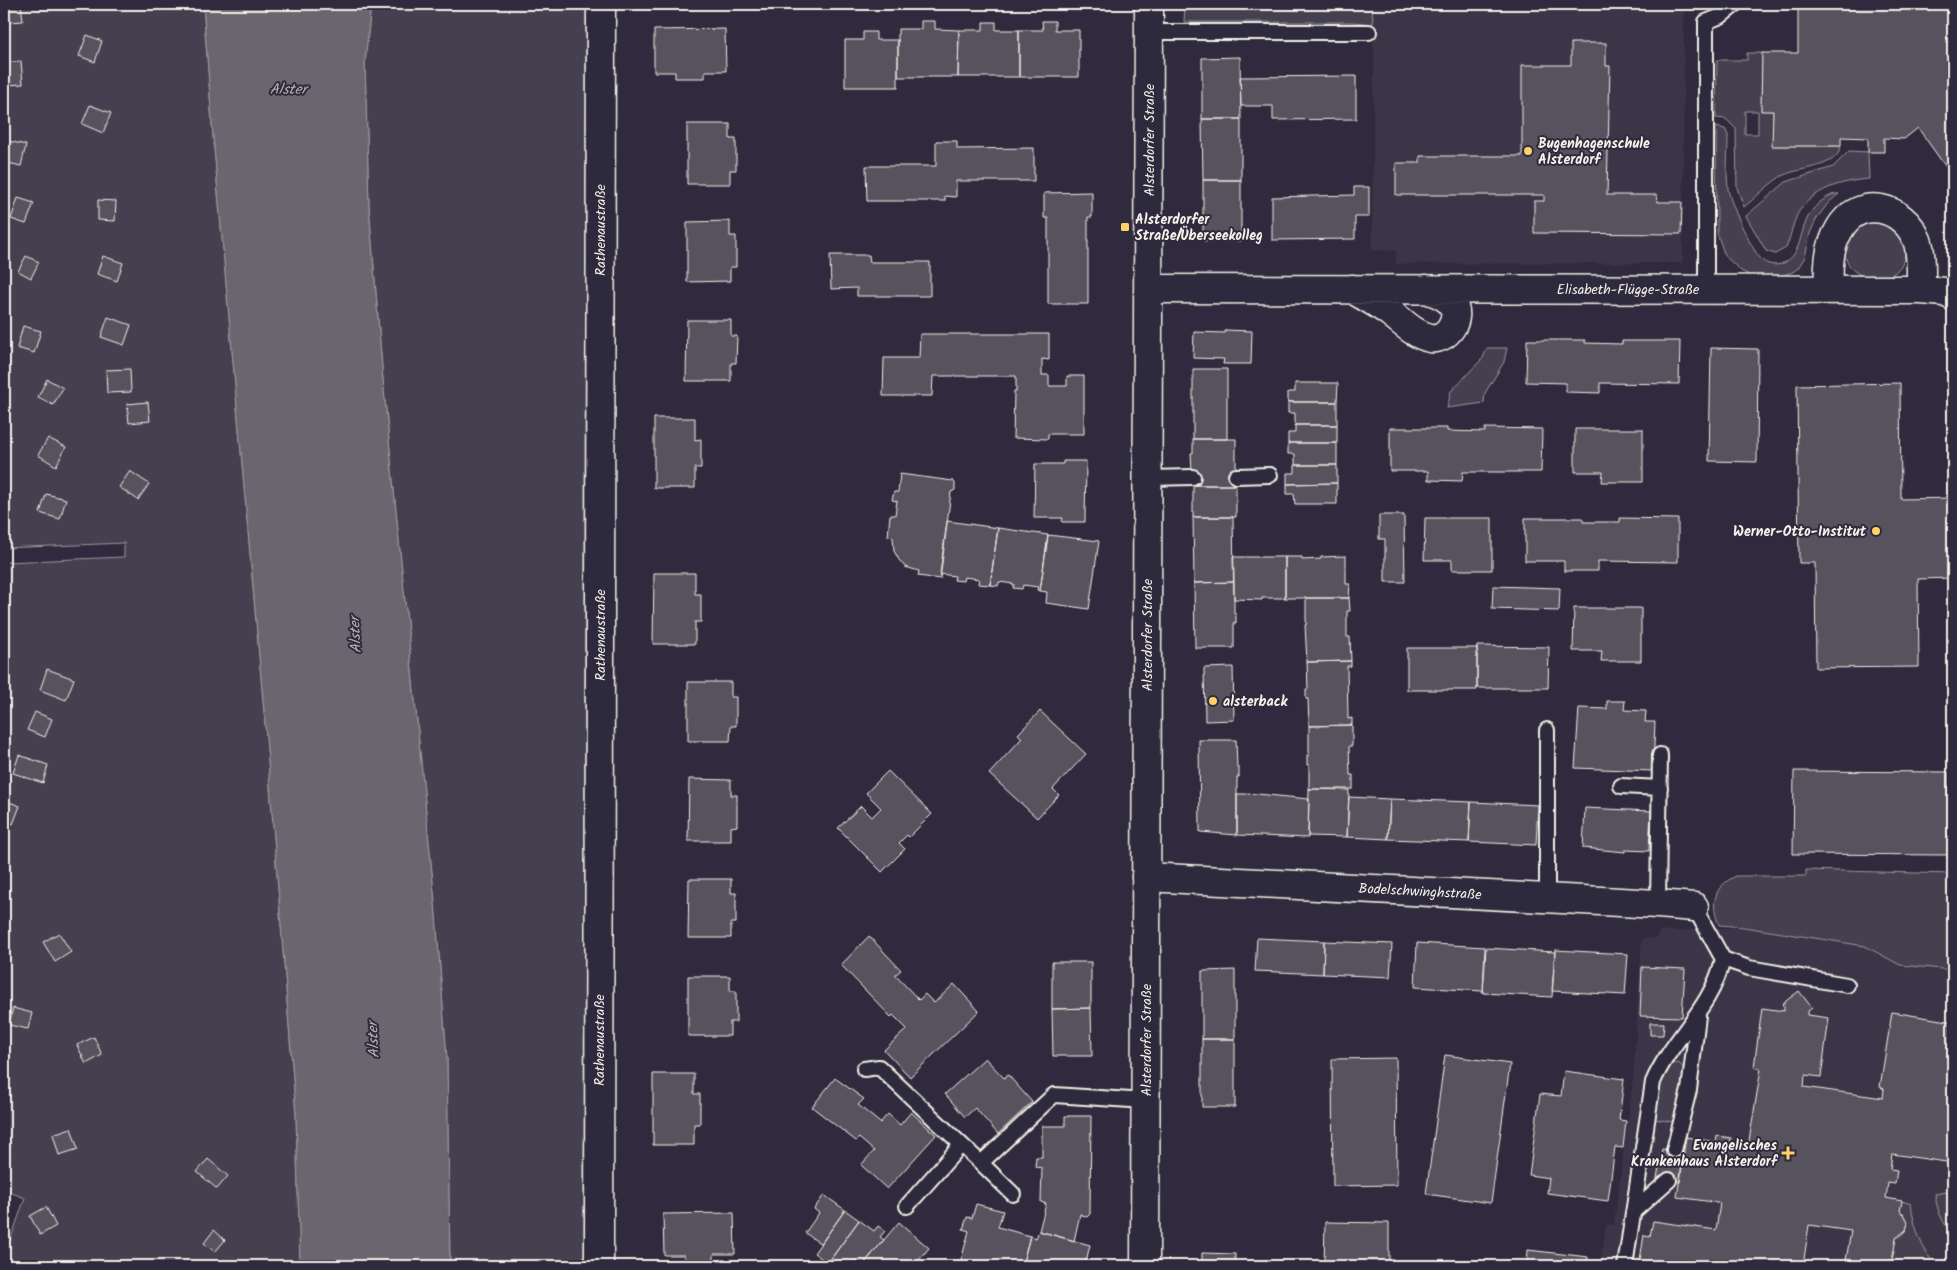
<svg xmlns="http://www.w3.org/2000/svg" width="1957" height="1270" font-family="Kalam,sans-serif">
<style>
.built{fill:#3b3647}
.green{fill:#454050;stroke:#9c989c;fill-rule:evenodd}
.water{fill:#6a6670;stroke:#a19ea0}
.building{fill:#56525f;stroke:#f4f1e8}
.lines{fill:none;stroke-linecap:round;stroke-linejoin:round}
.service-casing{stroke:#f4f1e8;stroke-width:18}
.minor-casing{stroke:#f4f1e8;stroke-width:31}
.tertiary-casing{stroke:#f4f1e8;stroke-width:31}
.service{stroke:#2f2a3d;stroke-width:14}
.minor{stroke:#2f2a3d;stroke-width:28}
.tertiary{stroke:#2f2a3d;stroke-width:28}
.poi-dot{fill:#ffd166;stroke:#2f2a3d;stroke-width:2}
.labels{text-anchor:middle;stroke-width:4;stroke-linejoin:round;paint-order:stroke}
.street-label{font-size:14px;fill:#f4f1e8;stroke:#2f2a3d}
.poi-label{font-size:14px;font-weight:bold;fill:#f4f1e8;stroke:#2f2a3d;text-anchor:start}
.water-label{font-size:15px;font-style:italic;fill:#b6b2b2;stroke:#2f2a3d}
</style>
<rect width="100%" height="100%" fill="#2f2a3d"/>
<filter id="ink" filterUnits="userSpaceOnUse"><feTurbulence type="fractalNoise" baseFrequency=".02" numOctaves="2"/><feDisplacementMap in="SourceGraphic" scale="10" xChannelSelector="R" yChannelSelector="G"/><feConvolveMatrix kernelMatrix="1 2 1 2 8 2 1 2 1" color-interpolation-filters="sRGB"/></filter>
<g filter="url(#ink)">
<path class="built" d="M 1372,4 L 1684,4 L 1683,263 L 1396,264 L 1396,251 L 1372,250 L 1374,52 Z
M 1744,927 L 1865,946 L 1900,965 L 1953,970 L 1953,1266 L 1600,1266 L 1606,1225 L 1614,1225 L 1633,1080 L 1642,938 L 1658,938 L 1659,931 L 1675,931 Z"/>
<path class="green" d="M 4,4 L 203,4 L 213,136 L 265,723 L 296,1115 L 300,1266 L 4,1266 L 4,1258 L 25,1198 L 4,1190 L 4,562 L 124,557 L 124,543 L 4,548 Z
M 371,4 L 586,4 L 584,1266 L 450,1266 L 447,1059 L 435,903 L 383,380 L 369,206 L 365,63 Z
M 1185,4 L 1372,4 L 1373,24 L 1353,22 L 1184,22 Z
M 1747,53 L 1762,53 L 1761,110 L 1773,111 L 1773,146 L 1841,146 C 1837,169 1800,167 1784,175 C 1773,180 1754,199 1744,207 L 1737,188 L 1736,129 L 1726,119 L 1716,118 L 1717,60 L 1747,60 ZM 1745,111 L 1758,111 L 1758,134 L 1745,134 Z
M 1716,127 L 1725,129 L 1728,135 C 1728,153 1726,171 1728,189 C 1730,203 1750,246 1760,258 C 1766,266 1779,267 1787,261 C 1806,249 1796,219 1823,200 C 1827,197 1834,193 1839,194 L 1829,202 L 1817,218 L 1810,233 L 1805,257 L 1798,268 L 1793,272 L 1773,278 L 1754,277 L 1741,271 L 1725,256 L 1717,233 Z
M 1849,151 L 1868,152 L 1869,179 C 1843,181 1811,189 1797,215 C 1792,225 1791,237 1786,248 L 1775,254 L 1766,251 L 1746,216 L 1786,182 L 1833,167 Z
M 1879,219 L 1901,233 C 1903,239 1906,246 1905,252 C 1903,291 1840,285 1845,246 C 1846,240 1851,233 1854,228 Z
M 1487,348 L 1507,348 L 1504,362 L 1485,393 L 1484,403 L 1447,408 L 1451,391 L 1483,358 Z
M 1806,870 L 1953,874 L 1953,970 L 1900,965 L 1865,946 L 1744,927 L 1719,925 C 1710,903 1714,886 1736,876 L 1806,876 Z
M 1678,1063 C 1694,1070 1679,1109 1675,1122 L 1653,1119 C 1655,1106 1656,1075 1666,1066 C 1670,1063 1674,1064 1678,1063 Z
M 1953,1191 L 1953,1235 C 1942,1222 1937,1211 1935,1194 Z
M 1902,1201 L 1911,1204 C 1913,1223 1922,1253 1937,1266 L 1891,1266 L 1896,1238 C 1909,1233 1912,1219 1900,1211 Z"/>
<path class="water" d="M 203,4 L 371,4 L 365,63 L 369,206 L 383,380 L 435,903 L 447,1059 L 450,1266 L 300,1266 L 296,1115 L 265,723 L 213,136 Z"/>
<path class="building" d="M 6,4 L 21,4 L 23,21 L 8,22 Z
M 1798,4 L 1953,4 L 1953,177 L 1918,128 L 1904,139 L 1884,138 L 1884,152 L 1868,152 L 1868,138 L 1841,137 L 1841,146 L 1772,146 L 1773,111 L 1761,111 L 1762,53 L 1798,53 Z
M 921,21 L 935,21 L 935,29 L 959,30 L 958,77 L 898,77 L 898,29 L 921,29 Z
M 1042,21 L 1055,21 L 1055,30 L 1079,30 L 1079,77 L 1019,77 L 1019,30 L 1043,30 Z
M 983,22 L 996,22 L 996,30 L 1019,30 L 1019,77 L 958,77 L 959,30 L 983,30 Z
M 725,29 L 726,71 L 705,71 L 705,78 L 675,78 L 675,72 L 654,72 L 654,30 Z
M 863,32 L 876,32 L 876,40 L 898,40 L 898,87 L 845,87 L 845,40 L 863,40 Z
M 87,35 L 102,41 L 95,62 L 79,56 Z
M 1571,43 L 1606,43 L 1606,66 L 1610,66 L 1607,195 L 1657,195 L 1658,202 L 1682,202 L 1681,234 L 1534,233 L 1534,201 L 1544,201 L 1544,195 L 1396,195 L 1396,163 L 1420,163 L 1420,156 L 1522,156 L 1522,65 L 1571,65 Z
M 1240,57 L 1241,119 L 1202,119 L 1202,58 Z
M 21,61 L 23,84 L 7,85 L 5,63 Z
M 1356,76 L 1356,119 L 1273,120 L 1273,106 L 1241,106 L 1240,77 Z
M 90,105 L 111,113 L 103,133 L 82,124 Z
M 1202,119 L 1241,119 L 1241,180 L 1203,180 Z
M 687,124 L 730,124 L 730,139 L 736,139 L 736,170 L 730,170 L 730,184 L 687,184 Z
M 4,140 L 26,145 L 21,166 L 4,162 Z
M 936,141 L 957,141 L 957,149 L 1034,148 L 1034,181 L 956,181 L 956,197 L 945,196 L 945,201 L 867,201 L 866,166 L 936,166 Z
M 1203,180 L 1241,180 L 1241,241 L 1203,241 Z
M 1354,187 L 1369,187 L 1369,217 L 1355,217 L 1355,239 L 1272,240 L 1272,197 L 1354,195 Z
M 1092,192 L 1092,217 L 1088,217 L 1088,304 L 1048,304 L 1048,218 L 1044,218 L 1044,193 Z
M 18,198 L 34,203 L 26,224 L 11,219 Z
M 98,200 L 116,201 L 115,221 L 98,220 Z
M 730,221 L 730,236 L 736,236 L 736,267 L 730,267 L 730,281 L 687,282 L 687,222 Z
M 830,255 L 869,255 L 870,262 L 930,262 L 930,296 L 857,296 L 857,288 L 831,289 Z
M 26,256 L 39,262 L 31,278 L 18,271 Z
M 103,256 L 123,263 L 117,281 L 97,274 Z
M 108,317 L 131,325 L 124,345 L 101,337 Z
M 687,320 L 731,320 L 731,336 L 737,336 L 736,363 L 731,363 L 731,381 L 686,381 Z
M 23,326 L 41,331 L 34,353 L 17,348 Z
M 1225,330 L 1252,331 L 1251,364 L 1223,364 L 1224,359 L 1193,358 L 1194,332 L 1225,333 Z
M 920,334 L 1049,334 L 1049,360 L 1042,359 L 1042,375 L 1049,375 L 1049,386 L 1067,386 L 1067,376 L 1084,376 L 1084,434 L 1048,434 L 1048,439 L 1013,438 L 1014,391 L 1016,391 L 1016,376 L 933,376 L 932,396 L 883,396 L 884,358 L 919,358 Z
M 1527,340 L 1585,340 L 1585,343 L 1622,344 L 1622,341 L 1680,341 L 1679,384 L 1600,383 L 1600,393 L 1566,392 L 1566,383 L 1526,382 Z
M 1711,348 L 1758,349 L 1757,462 L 1709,461 Z
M 130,369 L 131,392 L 107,393 L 106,370 Z
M 1193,369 L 1227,369 L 1227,439 L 1193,439 Z
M 47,379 L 63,388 L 53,405 L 38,397 Z
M 1295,383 L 1338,383 L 1337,402 L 1288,402 L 1288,392 L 1295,392 Z
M 1900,383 L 1901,499 L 1953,498 L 1953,578 L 1918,579 L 1919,667 L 1816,668 L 1815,563 L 1799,563 L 1797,385 Z
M 148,402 L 150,421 L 129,423 L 127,404 Z
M 1288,402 L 1337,402 L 1337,425 L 1295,425 L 1295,413 L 1288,413 Z
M 654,418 L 695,418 L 695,440 L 701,439 L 701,468 L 695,468 L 695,488 L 654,488 Z
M 1295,425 L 1337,425 L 1337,443 L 1288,443 L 1288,433 L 1295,433 Z
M 1390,428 L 1447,428 L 1447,431 L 1485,432 L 1485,428 L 1542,429 L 1541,472 L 1463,472 L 1462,481 L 1428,480 L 1428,471 L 1390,471 Z
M 1575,429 L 1643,429 L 1643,482 L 1602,482 L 1603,472 L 1575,472 Z
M 48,438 L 66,447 L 56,466 L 38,455 Z
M 1193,439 L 1236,439 L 1236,485 L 1193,485 L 1191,453 L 1193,453 Z
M 1288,443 L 1337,443 L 1337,465 L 1295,465 L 1295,454 L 1288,454 Z
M 1063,461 L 1086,461 L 1085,522 L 1062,522 L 1063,518 L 1034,518 L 1035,464 L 1063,464 Z
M 1295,465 L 1337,465 L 1337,483 L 1287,484 L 1287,473 L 1295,473 Z
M 130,471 L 149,484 L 138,500 L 119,487 Z
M 900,474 L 953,481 L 955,483 L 955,490 L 951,492 L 940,579 L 918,576 L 919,571 L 905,567 L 899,560 L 894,551 L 893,537 L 888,536 L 890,515 L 895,515 L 897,501 L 892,500 L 894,492 L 898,492 Z
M 1337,483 L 1337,504 L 1295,504 L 1294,494 L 1287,494 L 1287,484 Z
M 1193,485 L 1236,485 L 1236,517 L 1193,517 Z
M 46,494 L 66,499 L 60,519 L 40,513 Z
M 1379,515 L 1404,515 L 1405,582 L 1385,582 L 1385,539 L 1379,539 Z
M 1193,517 L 1233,517 L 1234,582 L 1194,583 Z
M 1425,518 L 1492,518 L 1492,570 L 1452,570 L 1452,560 L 1424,560 Z
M 1525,518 L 1583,518 L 1583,522 L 1620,522 L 1620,518 L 1678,519 L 1678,562 L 1598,561 L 1598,571 L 1564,571 L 1564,561 L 1525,561 Z
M 947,521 L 998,528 L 990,585 L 978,584 L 979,579 L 964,577 L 963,581 L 954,580 L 955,576 L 940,574 Z
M 998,528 L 1048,535 L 1040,591 L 1037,590 L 1038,587 L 1023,585 L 1022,589 L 1013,588 L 1014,584 L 999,582 L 998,586 L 990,585 Z
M 1048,535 L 1099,541 L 1089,609 L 1046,603 L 1047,592 L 1040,591 Z
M 1346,556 L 1346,584 L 1350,584 L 1349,598 L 1285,598 L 1285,557 L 1302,557 L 1302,560 L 1321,559 L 1321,557 Z
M 1233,557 L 1285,557 L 1285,598 L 1262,598 L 1262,600 L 1234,599 Z
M 654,573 L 695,573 L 695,594 L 701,594 L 701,622 L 695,622 L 695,644 L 653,644 Z
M 1234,582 L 1234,614 L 1236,614 L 1236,623 L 1234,622 L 1234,648 L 1195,648 L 1194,583 Z
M 1493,586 L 1560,588 L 1559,611 L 1492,609 Z
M 1306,598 L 1349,598 L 1350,611 L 1347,611 L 1347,637 L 1350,637 L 1351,661 L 1307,662 L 1305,625 L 1306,625 Z
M 1574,608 L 1641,608 L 1641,661 L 1601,661 L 1602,651 L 1573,651 Z
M 1477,646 L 1549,647 L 1548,688 L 1477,688 Z
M 1407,648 L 1477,648 L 1477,690 L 1407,690 Z
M 1351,661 L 1351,666 L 1347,666 L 1348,719 L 1352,718 L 1352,725 L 1309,726 L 1308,699 L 1306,699 L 1306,689 L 1308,689 L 1307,662 Z
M 1233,667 L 1234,720 L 1205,721 L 1204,668 Z
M 47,669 L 74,679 L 66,700 L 40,690 Z
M 688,682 L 731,682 L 731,697 L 736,697 L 736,726 L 731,726 L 730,741 L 688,741 Z
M 1607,701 L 1625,701 L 1624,710 L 1646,711 L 1645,722 L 1655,722 L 1653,771 L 1575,768 L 1579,708 L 1607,709 Z
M 1040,711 L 1086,754 L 1053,789 L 1059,795 L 1037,818 L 989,774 L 1022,738 L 1018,734 Z
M 35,712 L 52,719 L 45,737 L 27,730 Z
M 1352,725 L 1352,746 L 1349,746 L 1350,775 L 1353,775 L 1353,789 L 1309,789 L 1309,764 L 1307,765 L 1307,755 L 1309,755 L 1309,726 Z
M 1199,740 L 1236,740 L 1237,768 L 1239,768 L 1239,777 L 1237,777 L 1237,835 L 1200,832 Z
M 19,755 L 48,765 L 43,783 L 13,773 Z
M 888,771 L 932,814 L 909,837 L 907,835 L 899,843 L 905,849 L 882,872 L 838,828 L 861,806 L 872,817 L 881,808 L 866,793 Z
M 1794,771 L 1948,772 L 1948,855 L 1793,854 Z
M 689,779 L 731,780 L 731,795 L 737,795 L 737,826 L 731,827 L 731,841 L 688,841 Z
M 1309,789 L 1349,790 L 1347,837 L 1308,836 Z
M 1247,793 L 1309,799 L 1308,838 L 1237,835 L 1237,794 L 1247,794 Z
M 1349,797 L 1390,799 L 1388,839 L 1347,837 Z
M 1390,799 L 1471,802 L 1469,842 L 1388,839 Z
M 4,800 L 20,806 L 13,824 L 4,820 Z
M 1471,802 L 1538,805 L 1536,845 L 1469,842 Z
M 1585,808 L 1651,811 L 1649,851 L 1625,850 L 1625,852 L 1583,848 Z
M 689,879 L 731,879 L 731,893 L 736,893 L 736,923 L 731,923 L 731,938 L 688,938 Z
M 59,933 L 71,952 L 55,962 L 43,942 Z
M 869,936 L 901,970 L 895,975 L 919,1000 L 925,994 L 934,1003 L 954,984 L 979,1011 L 910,1077 L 884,1050 L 907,1029 L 893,1015 L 891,1017 L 841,965 Z
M 1257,938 L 1324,941 L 1323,974 L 1255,971 Z
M 1324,941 L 1392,944 L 1390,977 L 1323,974 Z
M 1417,943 L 1485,947 L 1483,991 L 1415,987 Z
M 1486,948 L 1555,952 L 1552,997 L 1483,993 Z
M 1555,950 L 1628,954 L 1625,995 L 1552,991 Z
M 1052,962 L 1091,962 L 1091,1008 L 1052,1009 Z
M 1642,967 L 1685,969 L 1682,1017 L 1640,1016 Z
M 1235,970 L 1235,1039 L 1202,1039 L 1202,971 Z
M 688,976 L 730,976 L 730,991 L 736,991 L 736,1022 L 730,1022 L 730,1036 L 688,1036 Z
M 1799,991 L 1812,1008 L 1808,1011 L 1808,1015 L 1829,1018 L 1821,1077 L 1805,1075 L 1804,1087 L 1883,1098 L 1884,1089 L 1880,1087 L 1892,1012 L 1953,1022 L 1953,1163 L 1892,1154 L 1890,1169 L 1897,1170 L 1895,1184 L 1888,1183 L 1886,1198 L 1902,1201 L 1900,1211 L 1904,1214 L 1908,1222 L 1906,1230 L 1896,1238 L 1891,1266 L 1845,1266 L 1851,1231 L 1809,1225 L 1803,1266 L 1639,1266 L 1644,1235 L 1650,1236 L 1653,1221 L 1716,1230 L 1720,1203 L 1677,1197 L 1686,1137 L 1716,1142 L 1717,1136 L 1731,1138 L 1730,1144 L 1748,1147 L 1761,1069 L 1754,1067 L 1762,1008 L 1784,1011 L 1784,1007 L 1782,1004 Z
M 13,1008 L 32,1013 L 28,1029 L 9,1025 Z
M 1091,1008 L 1092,1056 L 1053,1056 L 1052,1009 Z
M 1650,1023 L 1664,1023 L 1663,1035 L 1650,1035 Z
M 94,1037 L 102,1055 L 86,1064 L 77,1045 Z
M 1202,1039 L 1235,1039 L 1235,1107 L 1202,1107 Z
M 1445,1055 L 1510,1064 L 1491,1203 L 1426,1194 Z
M 985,1058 L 1004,1078 L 1008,1075 L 1032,1102 L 998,1134 L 975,1108 L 965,1117 L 945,1094 Z
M 1396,1058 L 1397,1185 L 1333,1186 L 1332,1059 Z
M 4,1066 L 10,1068 L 6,1086 L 4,1085 Z
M 1564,1071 L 1624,1079 L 1619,1120 L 1626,1121 L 1623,1148 L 1615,1147 L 1608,1201 L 1547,1193 L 1549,1178 L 1529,1175 L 1540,1094 L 1561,1096 Z
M 653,1074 L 694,1074 L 694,1094 L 700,1094 L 700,1124 L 694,1124 L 694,1145 L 653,1145 Z
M 835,1078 L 864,1099 L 858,1105 L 880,1123 L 888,1114 L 900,1125 L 911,1112 L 936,1135 L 887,1189 L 861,1165 L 874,1151 L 859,1138 L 856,1141 L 812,1107 Z
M 1065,1116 L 1091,1116 L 1090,1214 L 1087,1217 L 1080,1214 L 1074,1241 L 1039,1231 L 1046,1204 L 1041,1202 L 1042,1168 L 1035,1167 L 1036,1157 L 1042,1157 L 1042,1126 L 1065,1126 Z
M 71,1128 L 78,1149 L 59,1155 L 53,1134 Z
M 1662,1149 L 1684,1152 L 1680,1182 L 1657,1178 Z
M 208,1159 L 228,1176 L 217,1189 L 197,1172 Z
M 824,1195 L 845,1210 L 821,1244 L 805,1233 L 819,1213 L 814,1209 Z
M 976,1204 L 1003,1211 L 998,1227 L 1030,1236 L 1022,1266 L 971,1266 L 960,1264 L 969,1231 L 963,1229 L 967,1217 L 972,1218 Z
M 46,1207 L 56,1226 L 40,1235 L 30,1216 Z
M 845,1210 L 859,1220 L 828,1263 L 814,1253 Z
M 734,1213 L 735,1254 L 714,1254 L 714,1260 L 684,1261 L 684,1255 L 664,1255 L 663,1214 Z
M 859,1220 L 874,1231 L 878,1226 L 885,1231 L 880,1237 L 884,1240 L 863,1265 L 855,1260 L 851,1265 L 848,1263 L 846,1266 L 832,1266 L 828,1263 Z
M 899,1222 L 929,1248 L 919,1260 L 927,1266 L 862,1266 Z
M 1325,1222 L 1389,1223 L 1389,1266 L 1324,1266 Z
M 214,1230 L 225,1240 L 215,1252 L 204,1243 Z
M 1039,1231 L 1090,1245 L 1085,1266 L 1022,1266 L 1030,1236 L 1036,1238 Z
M 1528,1250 L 1588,1257 L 1587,1266 L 1527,1266 Z
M 1202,1253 L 1235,1254 L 1235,1266 L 1202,1266 Z"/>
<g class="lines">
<g class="service-casing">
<path id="service" d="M 1149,32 L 1369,32
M 1706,289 L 1706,22 L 1721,16 L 1736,4
M 1236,476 L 1270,475
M 1148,478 L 1193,477
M 1547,730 L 1547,898
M 1621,786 L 1660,788
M 1658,904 L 1660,755
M 1723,959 L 1749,968 L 1847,985
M 864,1069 L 879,1067 L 981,1163 L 1054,1095 L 1146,1101
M 1674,1150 L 1689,1090 L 1698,1016
M 981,1163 L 1013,1194
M 907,1206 L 961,1145
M 1633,1212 L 1669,1180
M 1625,1266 L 1653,1082 C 1672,1038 1712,1008 1723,959 L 1694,907"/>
</g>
<g class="minor-casing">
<path id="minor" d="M 1149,289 L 1921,290 L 1944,292 L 1953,296
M 1352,289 C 1364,296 1377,303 1388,311 C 1402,321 1413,334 1430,338 C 1447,341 1462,318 1452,304 C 1446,295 1435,292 1426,289
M 1829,290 C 1828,270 1828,248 1839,230 C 1858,195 1903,205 1917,240 C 1922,252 1921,276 1921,290
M 1146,877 L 1658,904 L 1694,907
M 599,1266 L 601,4"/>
</g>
<g class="tertiary-casing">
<path id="tertiary" d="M 1145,1266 L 1149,4"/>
</g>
<use href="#service" class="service"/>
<use href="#minor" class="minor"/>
<use href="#tertiary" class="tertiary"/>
</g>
</g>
<g class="poi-dot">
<circle cx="1528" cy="151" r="5"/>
<rect x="1120" y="222" width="10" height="10" rx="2.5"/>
<circle cx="1876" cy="531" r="5"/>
<circle cx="1213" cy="701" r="5"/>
<path d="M1785.5 1145.5h5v5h5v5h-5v5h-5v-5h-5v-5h5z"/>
</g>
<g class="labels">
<g class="street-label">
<text transform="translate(1149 140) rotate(-90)" y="5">Alsterdorfer Straße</text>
<text transform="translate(600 230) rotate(-90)" y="5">Rathenaustraße</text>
<text x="1628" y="294">Elisabeth-Flügge-Straße</text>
<text transform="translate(600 635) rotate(-90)" y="5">Rathenaustraße</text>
<text transform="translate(1147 635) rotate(-90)" y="5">Alsterdorfer Straße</text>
<text transform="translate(1420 891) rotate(3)" y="5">Bodelschwinghstraße</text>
<text transform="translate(599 1040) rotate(-90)" y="5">Rathenaustraße</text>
<text transform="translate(1146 1040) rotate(-90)" y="5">Alsterdorfer Straße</text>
</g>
<g class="poi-label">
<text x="1538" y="148">Bugenhagenschule<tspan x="1538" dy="16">Alsterdorf</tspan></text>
<text x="1135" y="224">Alsterdorfer<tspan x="1135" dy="16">Straße/Überseekolleg</tspan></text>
<text x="1866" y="536" text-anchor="end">Werner-Otto-Institut</text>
<text x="1223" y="706">alsterback</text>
<text x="1777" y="1150" text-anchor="end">Evangelisches<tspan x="1777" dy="16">Krankenhaus Alsterdorf</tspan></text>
</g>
<g class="water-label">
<text x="288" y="94">Alster</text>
<text transform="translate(355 635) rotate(-93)" y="5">Alster</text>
<text transform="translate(373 1040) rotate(-93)" y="5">Alster</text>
</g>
</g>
<rect width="1957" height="1270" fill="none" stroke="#2f2a3d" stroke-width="20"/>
<rect x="10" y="10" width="1937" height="1250" fill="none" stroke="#f4f1e8" stroke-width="2" filter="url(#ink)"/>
</svg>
